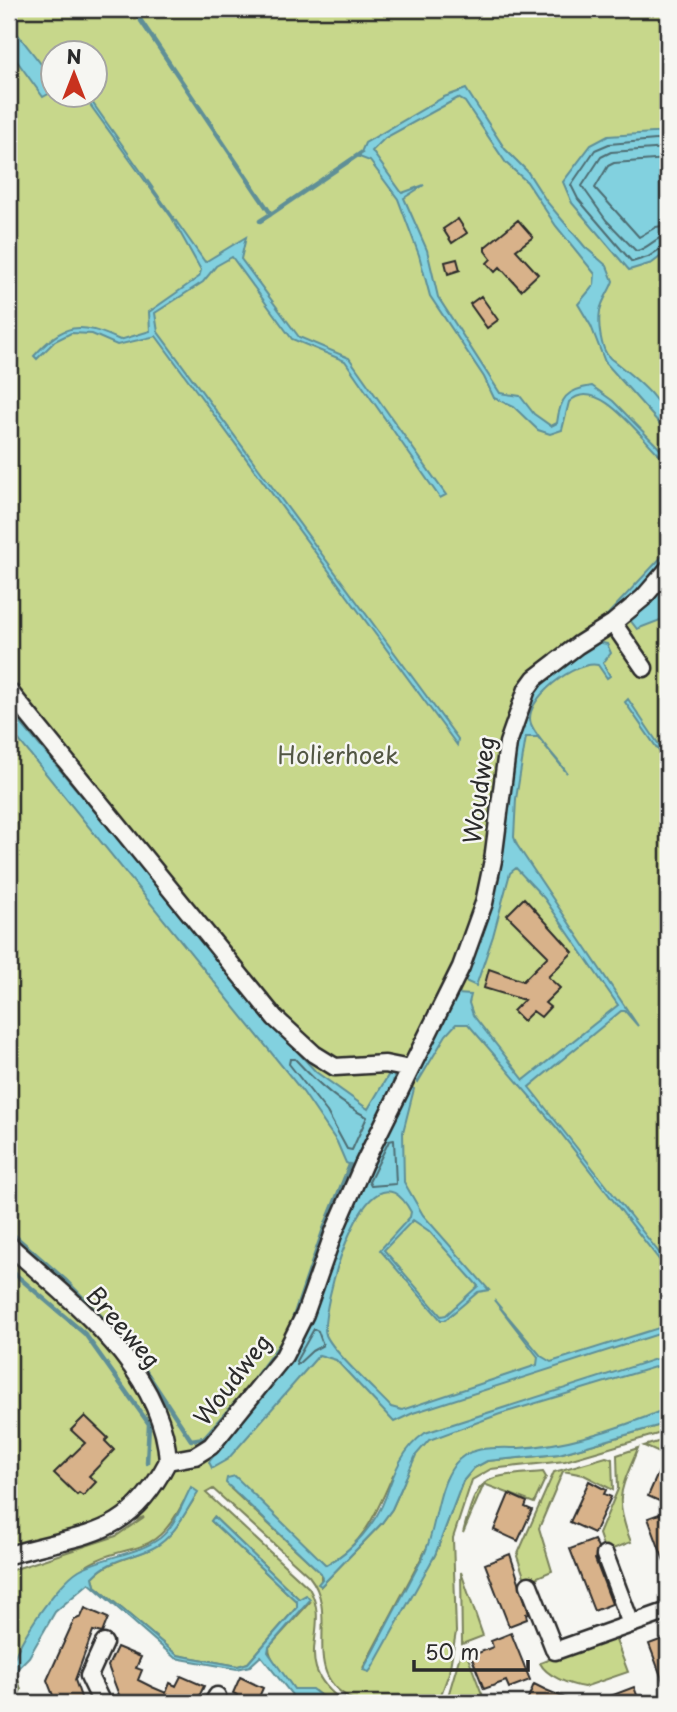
<svg xmlns="http://www.w3.org/2000/svg" width="677" height="1712" font-family="'Playpen Sans',sans-serif">
<style>
.green{fill:#c7d78b;stroke:#79815b;stroke-width:2;fill-rule:evenodd}
.water{fill:#82d1df;stroke:#5f8f97;stroke-width:2;fill-rule:evenodd}
.lines{fill:none;stroke-linecap:round;stroke-linejoin:round}
.shore{stroke:#4e6d73;stroke-width:2}
.stream{stroke:#5f8f97;stroke-width:4.5}
.building{fill:#d8b28a;stroke:#2b2b2b;stroke-width:2}
.minor-casing{stroke:#2b2b2b;stroke-width:21}
.minor{stroke:#f6f6f2;stroke-width:16}
.labels{text-anchor:middle;stroke-width:5;stroke-linejoin:round;paint-order:stroke}
.park-label{font-size:24px;fill:#525643;stroke:#f6f6f2}
.street-label{font-size:24px;fill:#2b2b2b;stroke:#f6f6f2}
</style>
<rect width="100%" height="100%" fill="#f6f6f2"/>
<filter id="ink" filterUnits="userSpaceOnUse"><feTurbulence type="fractalNoise" baseFrequency=".0143" numOctaves="2"/><feDisplacementMap in="SourceGraphic" scale="14" xChannelSelector="R" yChannelSelector="G"/><feConvolveMatrix kernelMatrix="1 2 1 2 8 2 1 2 1" color-interpolation-filters="sRGB"/></filter>
<g filter="url(#ink)">
<path class="green" d="M 9,9 L 668,9 L 668,1417 L 555,1449 L 456,1463 L 446,1480 L 433,1536 L 363,1668 L 435,1555 L 463,1481 L 474,1468 L 487,1461 L 559,1454 L 668,1423 L 668,1431 L 565,1461 L 491,1469 L 472,1480 L 453,1538 L 456,1632 L 449,1673 L 438,1703 C 422,1703 369,1707 358,1702 C 294,1675 343,1618 309,1576 L 213,1489 L 206,1493 L 309,1588 C 334,1632 286,1661 345,1703 L 330,1703 L 315,1691 L 294,1689 C 286,1679 269,1660 269,1647 L 310,1602 L 299,1599 L 214,1517 L 211,1521 L 297,1602 L 297,1607 L 248,1663 L 238,1666 L 177,1655 L 95,1586 L 93,1577 C 111,1559 130,1559 152,1548 C 172,1539 183,1515 195,1498 L 184,1501 C 151,1566 127,1537 80,1570 C 59,1584 22,1643 9,1666 L 9,1571 L 116,1536 L 144,1517 L 9,1561 ZM 52,52 L 94,52 L 94,94 L 52,94 ZM 393,1475 L 404,1482 L 392,1509 L 381,1524 L 321,1586 L 321,1573 L 230,1488 L 326,1565 C 364,1545 377,1512 393,1475 Z
M 668,1439 L 666,1456 L 644,1446 Z
M 638,1448 C 621,1491 613,1496 631,1542 L 605,1552 L 599,1534 L 618,1489 L 617,1455 Z
M 606,1457 L 612,1459 L 613,1490 L 584,1475 L 563,1471 L 539,1528 L 552,1571 L 526,1582 L 517,1556 L 554,1472 Z
M 543,1472 L 546,1477 L 534,1503 L 484,1484 L 463,1533 C 478,1473 484,1477 543,1472 Z
M 461,1572 L 483,1636 L 462,1644 Z
M 611,1635 L 615,1638 L 628,1672 L 584,1687 C 570,1685 546,1676 540,1663 Z
M 465,1650 L 484,1699 L 486,1703 L 446,1703 L 461,1652 Z
M 16,1673 L 21,1690 L 14,1703 L 9,1703 L 9,1677 Z"/>
<path class="water" d="M 9,23 L 45,69 L 52,66 L 52,92 L 43,97 L 9,50 Z
M 466,89 L 505,149 L 527,171 L 547,202 L 585,247 L 607,266 L 613,281 C 610,291 602,300 600,311 C 598,323 600,349 610,358 C 633,377 668,400 668,433 L 605,362 L 591,326 L 578,304 L 594,285 L 595,274 L 556,226 L 527,182 L 506,163 L 465,102 L 458,98 L 385,138 L 372,151 L 402,193 L 424,185 L 404,198 L 427,250 L 438,297 L 500,393 L 520,396 L 534,414 L 551,426 L 557,423 C 560,398 566,390 592,386 L 613,401 L 668,457 L 668,463 C 645,445 599,372 569,402 L 562,430 L 550,434 L 538,430 L 514,407 L 494,398 L 484,377 L 430,296 L 419,255 L 398,199 L 370,161 L 359,157 L 365,143 L 444,97 Z
M 83,95 L 87,95 L 205,262 L 246,237 L 241,259 L 299,337 L 349,358 L 446,495 L 440,498 L 345,361 L 292,339 L 232,257 L 216,266 L 203,282 L 155,313 L 158,332 L 458,739 L 457,745 L 156,336 L 117,345 L 92,334 L 71,333 L 55,341 L 37,359 L 34,356 C 64,323 79,321 120,340 L 150,331 L 149,312 L 199,277 L 201,270 L 172,218 Z
M 668,132 L 668,251 L 652,263 L 629,270 L 572,203 L 563,182 L 591,145 L 608,136 Z
M 668,550 L 668,558 C 653,576 633,606 609,613 Z
M 668,579 L 668,624 L 660,620 L 637,629 L 630,620 L 632,616 Z
M 597,642 L 607,644 L 611,653 L 603,663 L 610,676 L 607,678 L 598,665 C 577,659 522,700 531,724 C 538,741 557,757 567,773 L 538,737 L 526,737 L 516,799 L 514,837 L 517,845 L 638,1026 L 625,1011 L 621,1011 L 529,1087 L 668,1264 L 668,1271 L 556,1127 L 468,1024 L 456,1024 L 446,1035 L 418,1082 L 415,1080 L 415,1074 L 457,994 L 471,995 L 469,1003 L 473,1015 L 524,1080 L 618,1005 L 544,898 L 516,868 L 510,873 L 493,936 L 476,986 L 463,980 L 490,913 L 515,743 L 531,696 L 542,681 Z
M 628,699 L 668,758 L 668,764 L 625,702 Z
M 9,709 L 275,1027 L 316,1072 L 368,1109 L 389,1074 L 395,1073 L 392,1087 L 353,1166 L 346,1163 L 337,1142 L 303,1092 L 9,728 Z
M 411,1087 L 414,1089 L 403,1132 L 404,1182 L 423,1215 L 489,1290 L 478,1292 L 445,1320 L 441,1320 L 380,1250 L 410,1217 L 411,1212 C 367,1130 318,1315 326,1335 C 334,1353 375,1390 391,1407 L 402,1410 L 537,1365 L 538,1357 L 494,1300 L 541,1356 L 551,1362 L 668,1325 L 668,1331 L 413,1413 L 394,1422 L 336,1360 L 319,1355 L 228,1459 L 212,1468 L 209,1462 L 242,1418 L 333,1249 L 407,1088 ZM 413,1220 L 429,1231 L 478,1286 L 446,1315 L 441,1316 L 384,1250 Z
M 668,1355 L 668,1363 L 500,1414 L 429,1440 L 416,1455 L 392,1509 L 381,1524 L 321,1586 L 318,1584 L 323,1578 L 321,1573 L 226,1483 L 227,1478 L 235,1476 L 326,1565 C 352,1551 376,1524 386,1496 C 394,1472 403,1448 425,1433 Z
M 668,1408 L 668,1423 L 559,1454 L 487,1461 L 474,1468 L 463,1481 L 435,1555 L 372,1668 L 369,1672 L 363,1670 L 424,1555 C 437,1527 436,1489 455,1464 C 469,1445 497,1448 519,1448 C 570,1445 621,1428 668,1408 Z
M 191,1487 L 198,1492 C 186,1511 174,1538 153,1548 C 131,1559 110,1558 93,1577 L 95,1586 L 177,1655 L 238,1666 L 248,1663 L 297,1607 L 297,1602 L 211,1521 L 214,1517 L 299,1599 L 306,1595 L 310,1600 L 269,1647 L 268,1652 L 294,1689 L 312,1689 L 330,1703 L 284,1703 L 292,1695 L 261,1656 L 250,1666 L 237,1669 L 175,1658 L 89,1583 L 55,1612 L 29,1657 L 9,1677 C 9,1652 57,1583 79,1570 C 104,1556 137,1555 160,1538 C 175,1526 182,1504 191,1487 Z"/>
<g class="lines">
<path class="shore" d="M 668,139 L 609,144 L 595,150 L 571,185 L 578,199 L 632,262 L 648,257 L 668,244
M 668,148 L 611,152 L 601,157 L 582,186 L 606,220 L 636,251 C 649,249 655,236 668,236
M 668,159 L 614,163 L 608,166 L 595,188 L 639,237 L 656,227 L 668,225
M 290,1059 L 295,1059 C 315,1081 341,1104 367,1117 L 352,1150 L 347,1149 L 327,1112 L 289,1064 Z
M 394,1140 L 396,1184 L 371,1186 L 369,1182 L 389,1141 Z
M 314,1329 L 318,1331 L 323,1345 L 312,1351 L 297,1365 L 296,1361 Z"/>
<path class="stream" d="M 133,9 L 271,214 L 260,221
M 271,214 L 361,153
M 9,1231 L 66,1281 L 119,1335
M 9,1269 L 85,1334 L 149,1424 L 147,1463
M 293,1320 L 324,1229 L 350,1165
M 135,1355 L 191,1440 L 204,1438 L 246,1391
M 253,1381 L 283,1341"/>
</g>
<path class="building" d="M 458,219 L 467,233 L 452,243 L 443,229 Z
M 518,220 L 533,237 L 516,250 L 538,274 L 521,290 L 500,267 L 495,272 L 487,263 L 491,259 L 485,251 L 485,247 Z
M 457,259 L 460,270 L 448,274 L 445,262 Z
M 481,296 L 498,320 L 487,328 L 470,304 Z
M 524,898 L 573,952 L 548,977 L 560,988 L 545,1003 L 550,1007 L 541,1017 L 533,1011 L 523,1021 L 513,1011 L 524,1000 L 484,988 L 489,969 L 523,981 L 548,956 L 507,915 Z
M 85,1416 L 108,1438 L 105,1441 L 114,1450 L 89,1476 L 96,1482 L 83,1496 L 79,1493 L 77,1495 L 54,1473 L 85,1443 L 71,1430 Z
M 668,1451 L 668,1505 L 648,1496 Z
M 589,1481 L 606,1490 L 604,1494 L 611,1497 L 594,1533 L 570,1522 Z
M 509,1494 L 527,1502 L 525,1507 L 532,1510 L 518,1541 L 494,1530 Z
M 668,1511 L 668,1569 L 667,1569 L 648,1518 Z
M 594,1540 L 598,1548 L 595,1559 L 612,1604 L 594,1611 L 570,1549 Z
M 510,1554 L 529,1613 L 526,1614 L 527,1619 L 509,1626 L 485,1564 Z
M 85,1608 L 108,1618 L 102,1633 L 93,1631 L 75,1680 L 83,1703 L 56,1703 L 47,1680 L 74,1620 L 81,1617 Z
M 511,1633 L 530,1680 L 509,1688 L 506,1681 L 484,1689 L 471,1656 L 493,1647 L 491,1641 Z
M 668,1637 L 668,1691 L 667,1692 L 649,1644 Z
M 117,1647 L 141,1657 L 136,1668 L 142,1670 L 138,1680 L 152,1687 L 166,1693 L 170,1683 L 176,1686 L 181,1676 L 204,1686 L 196,1703 L 122,1703 L 108,1666 Z
M 240,1677 L 263,1688 L 259,1697 L 261,1703 L 233,1703 L 237,1695 L 233,1693 Z
M 534,1684 L 546,1690 L 577,1703 L 526,1703 Z
M 634,1687 L 640,1703 L 595,1703 L 595,1702 Z"/>
<g class="lines">
<g class="minor-casing">
<path id="minor" d="M 613,623 L 644,668
M 9,691 L 275,1018 L 314,1054 L 335,1067 L 385,1064 L 410,1069
M 9,1245 C 72,1302 163,1369 168,1461
M 168,1461 L 195,1456 L 211,1446 L 284,1356 L 305,1314 L 334,1232 L 363,1165 L 461,967 L 484,903 L 493,860 L 508,743 L 527,689 L 535,678 L 578,645 L 613,623 L 643,598 L 668,569
M 9,1555 C 86,1532 127,1540 168,1461
M 605,1555 L 631,1624
M 529,1585 L 555,1651 L 668,1611
M 102,1703 L 89,1676 L 104,1643
M 213,1703 L 217,1696"/>
</g>
<use href="#minor" class="minor"/>
</g>
</g>
<g class="labels">
<g class="park-label">
<text x="338" y="764">Holierhoek</text>
</g>
<g class="street-label">
<text transform="translate(480 790) rotate(-82)" y="8">Woudweg</text>
<text transform="translate(123 1328) rotate(49)" y="8">Breeweg</text>
<text transform="translate(233 1380) rotate(-52)" y="8">Woudweg</text>
</g>
</g>
<rect width="677" height="1712" fill="none" stroke="#f6f6f2" stroke-width="35"/>
<rect x="18" y="18" width="642" height="1677" fill="none" stroke="#2b2b2b" stroke-width="2.5" filter="url(#ink)"/>
<g transform="translate(74 74)"><circle r="33" fill="#f6f6f2" stroke="#a5a5a2" stroke-width="2"/>
<path d="M0-5L12 26L0 18L-12 26Z" fill="#c8321e"/>
<text y="-10" font-size="19" font-weight="bold" text-anchor="middle" fill="#2b2b2b">N</text>
</g>
<path d="M414 1660v10h114v-10" fill="none" stroke="#2b2b2b" stroke-width="3.5"/>
<text x="425" y="1660" font-size="21" fill="#2b2b2b" stroke="#f6f6f2" stroke-width="5" paint-order="stroke">50 m</text>
</svg>
